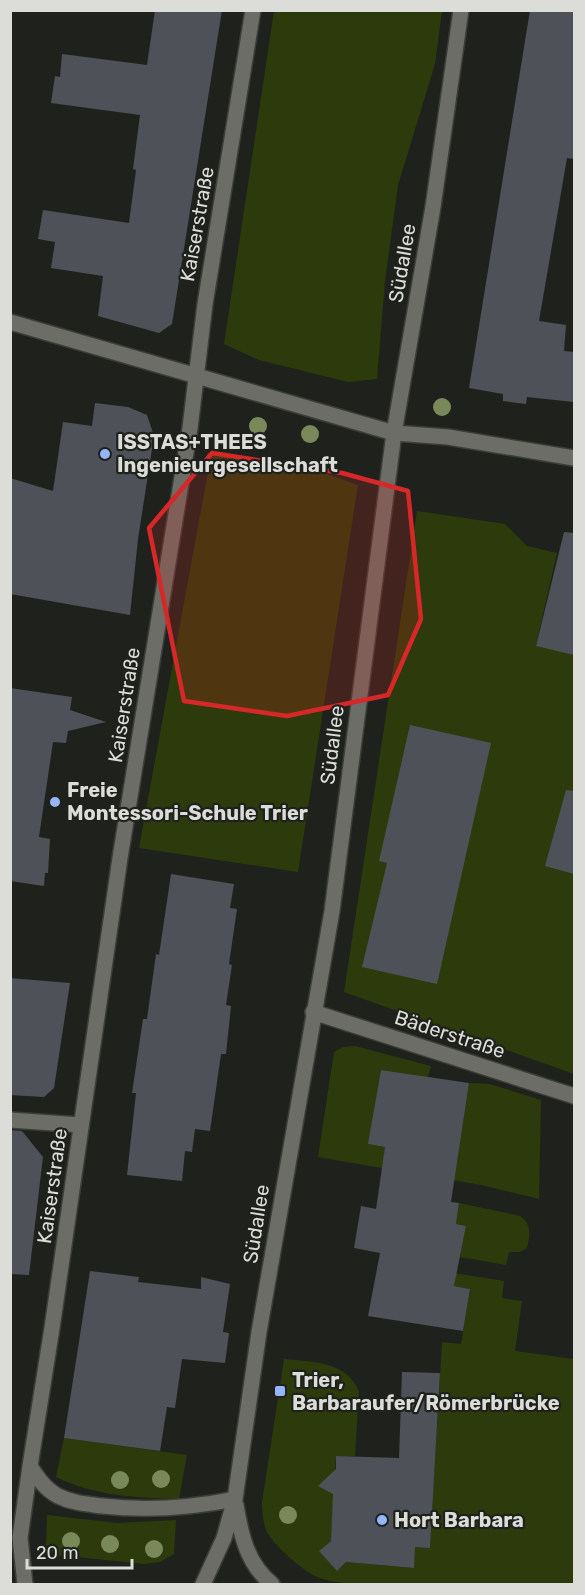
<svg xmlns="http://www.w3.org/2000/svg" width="585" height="1595" font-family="Rubik,sans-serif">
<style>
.green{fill:#2d3a0c}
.building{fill:#4e5158}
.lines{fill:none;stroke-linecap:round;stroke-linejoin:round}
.street-casing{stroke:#3c3d39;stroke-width:18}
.secondary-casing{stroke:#3c3d39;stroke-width:18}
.street{stroke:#6b6d66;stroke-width:15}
.secondary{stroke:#6b6d66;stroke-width:15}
.tree{fill:#79895a}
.marked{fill:#d62828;fill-opacity:0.2;stroke:#d62828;stroke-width:4.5;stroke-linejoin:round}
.poi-dot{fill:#95b6fd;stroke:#1f221c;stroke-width:2}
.labels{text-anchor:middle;stroke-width:4.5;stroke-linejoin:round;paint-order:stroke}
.street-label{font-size:20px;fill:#dcddd9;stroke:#1f221c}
.poi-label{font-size:20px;font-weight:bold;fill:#dcddd9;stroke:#1f221c;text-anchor:start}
</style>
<rect width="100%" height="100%" fill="#1f221c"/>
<path class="green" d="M 274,11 L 442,11 L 435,64 L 398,185 L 385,281 L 377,379 L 348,382 L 259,360 L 224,344 Z
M 212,450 L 327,474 L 358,485 L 298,872 L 139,848 Z
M 417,511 L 505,524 L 527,546 L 557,553 L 536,645 L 574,655 L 574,1074 L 344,992 Z
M 355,1046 L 431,1066 L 428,1077 L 381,1070 L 369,1144 L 457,1160 L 469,1083 L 490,1084 L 541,1100 L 539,1199 L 481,1185 L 318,1157 L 334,1052 L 343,1047 Z
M 459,1203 L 520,1216 C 532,1224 530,1235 527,1248 L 520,1252 L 509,1252 L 506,1265 L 460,1257 L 466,1226 L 456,1224 Z
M 441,1271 L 504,1281 L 502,1298 L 522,1301 L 515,1351 L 574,1359 L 574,1584 L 364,1584 C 348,1583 332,1583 317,1577 C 303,1571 272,1544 266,1530 C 263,1521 262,1512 262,1502 L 284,1359 C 313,1362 346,1361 359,1391 L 355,1456 L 336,1456 L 331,1541 L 319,1551 L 337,1571 L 346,1562 L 413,1568 L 415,1547 L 430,1547 L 442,1342 L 461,1344 L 470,1289 L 439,1283 Z
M 64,1438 L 187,1455 L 179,1499 C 137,1498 94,1496 56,1477 Z
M 47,1515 L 117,1523 L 176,1520 L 174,1554 L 160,1562 L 145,1564 L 56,1555 L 46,1548 Z"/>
<path class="building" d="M 155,10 L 222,10 L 172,324 L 159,333 L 98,316 L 103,276 L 51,268 L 55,242 L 38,239 L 43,210 L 129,223 L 136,170 L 133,169 L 140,115 L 51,103 L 55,76 L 60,77 L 62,54 L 147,65 Z
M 530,10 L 574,10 L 574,159 L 567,158 L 539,321 L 566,325 L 564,351 L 574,352 L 574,402 L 527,397 L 526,404 L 503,401 L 503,394 L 469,388 Z
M 95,403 L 128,407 L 147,415 L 154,436 L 138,539 L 130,615 L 10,594 L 10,478 L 53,491 L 63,422 L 92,426 Z
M 564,532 L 574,533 L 574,655 L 536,646 Z
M 10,688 L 72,697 L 70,710 L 106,722 L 68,731 L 66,743 L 53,742 L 39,837 L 50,839 L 48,873 L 45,873 L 44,886 L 10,881 Z
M 410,725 L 491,743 L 437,984 L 362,967 L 387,863 L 379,861 Z
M 566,790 L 574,791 L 574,874 L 545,866 Z
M 171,874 L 234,884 L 230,908 L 237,909 L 229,964 L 232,965 L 226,1005 L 231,1006 L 226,1054 L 221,1054 L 210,1131 L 195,1129 L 192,1152 L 185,1151 L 182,1181 L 127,1175 L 136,1093 L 132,1093 L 143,1019 L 147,1019 L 156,954 L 159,955 Z
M 10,978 L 70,983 L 54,1088 L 44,1097 L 10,1095 Z
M 381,1070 L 469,1083 L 451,1202 L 459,1203 L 456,1224 L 466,1226 L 454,1286 L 470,1289 L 463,1331 L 368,1316 L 380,1253 L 354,1248 L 361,1206 L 376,1209 L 385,1147 L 368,1144 Z
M 10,1130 L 22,1131 L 43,1157 L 29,1275 L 10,1274 Z
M 90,1271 L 139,1277 L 138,1282 L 201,1289 L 201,1277 L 230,1284 L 223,1332 L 229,1333 L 225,1363 L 182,1359 L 175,1408 L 167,1407 L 160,1451 L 64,1438 Z
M 402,1372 L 440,1373 L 430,1548 L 415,1547 L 414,1568 L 346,1562 L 337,1571 L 319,1551 L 331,1541 L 333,1494 L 318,1486 L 336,1469 L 336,1456 L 399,1458 Z"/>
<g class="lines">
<g class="street-casing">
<path id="street" d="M 10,322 L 394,433 L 448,437 L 574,458
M 313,1012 L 574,1096
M 10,1120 L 81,1125"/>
</g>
<g class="secondary-casing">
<path id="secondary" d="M 30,1466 C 37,1477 45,1489 58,1496 C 72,1503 87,1504 102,1506 C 147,1511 191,1508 235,1499
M 236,1505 C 241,1535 247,1564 272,1584
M 25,1584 L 20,1538 L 30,1466 L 52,1328 L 120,858 L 190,428 L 205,304 L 253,10
M 203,1584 L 224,1538 L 235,1499 L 259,1332 L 332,911 L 394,433 L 433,207 L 461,10"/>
</g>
<use href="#street" class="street"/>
<use href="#secondary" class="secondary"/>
</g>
<g class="tree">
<circle cx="442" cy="407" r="9"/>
<circle cx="258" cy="426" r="9"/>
<circle cx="310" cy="434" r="9"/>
<circle cx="161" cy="1479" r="9"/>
<circle cx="120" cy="1480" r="9"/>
<circle cx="288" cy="1515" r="9"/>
<circle cx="71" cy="1541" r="9"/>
<circle cx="110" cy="1544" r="9"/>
<circle cx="154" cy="1549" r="9"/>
</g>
<path class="marked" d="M 212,453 L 342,473 L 408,491 L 421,619 L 388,695 L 287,716 L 184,701 L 149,528 Z"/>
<g class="poi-dot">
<circle cx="105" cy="454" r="6"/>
<circle cx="55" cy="802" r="6"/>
<rect x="274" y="1385" width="12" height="12" rx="3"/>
<circle cx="382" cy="1520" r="6"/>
</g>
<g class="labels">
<g class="street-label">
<text transform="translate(197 224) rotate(-80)" y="7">Kaiserstraße</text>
<text transform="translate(402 263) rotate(-80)" y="7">Südallee</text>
<text transform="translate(124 705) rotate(-81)" y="7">Kaiserstraße</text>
<text transform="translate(332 745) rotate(-83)" y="7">Südallee</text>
<text transform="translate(450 1034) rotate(18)" y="7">Bäderstraße</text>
<text transform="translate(52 1186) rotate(-82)" y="7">Kaiserstraße</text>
<text transform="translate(256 1224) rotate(-81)" y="7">Südallee</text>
</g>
<g class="poi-label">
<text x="117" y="449">ISSTAS+THEES<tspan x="117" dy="23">Ingenieurgesellschaft</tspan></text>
<text x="67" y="797">Freie<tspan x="67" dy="23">Montessori-Schule Trier</tspan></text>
<text x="292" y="1387">Trier,<tspan x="292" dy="23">Barbaraufer/Römerbrücke</tspan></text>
<text x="394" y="1527">Hort Barbara</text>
</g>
</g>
<rect width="585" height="1595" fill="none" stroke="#dcddd9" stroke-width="24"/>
<path d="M27 1559v9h105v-9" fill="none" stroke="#dcddd9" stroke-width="3"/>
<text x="36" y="1559" font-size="18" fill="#dcddd9" stroke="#1f221c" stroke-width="4.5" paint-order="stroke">20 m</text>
</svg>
